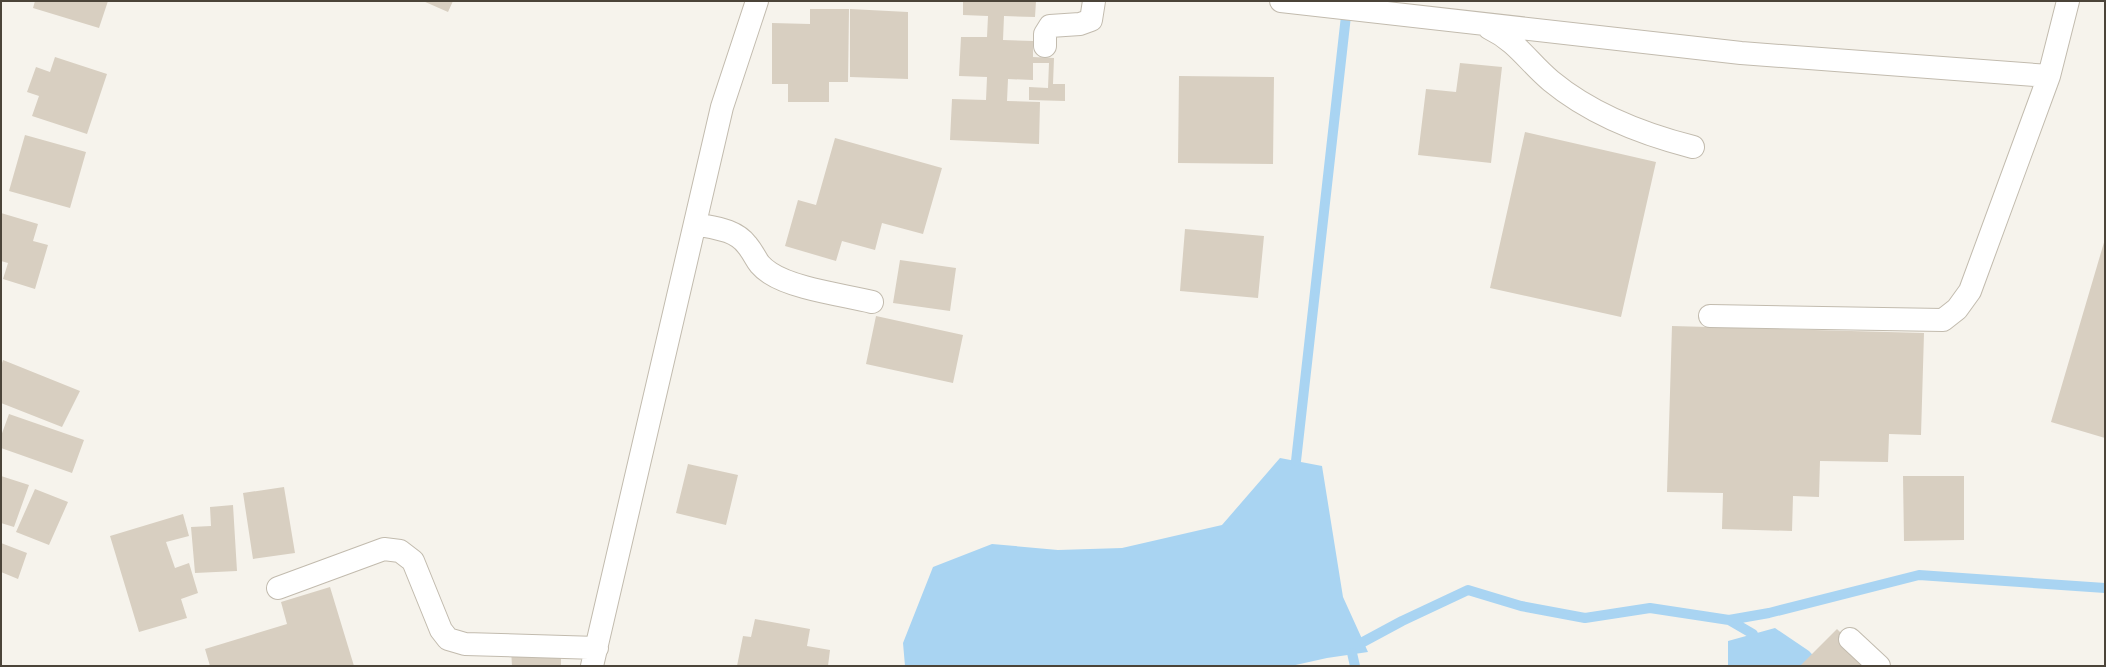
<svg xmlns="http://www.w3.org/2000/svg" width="2106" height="667" font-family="Montserrat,sans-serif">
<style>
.water{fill:#a9d4f2}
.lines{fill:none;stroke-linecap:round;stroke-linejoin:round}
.stream{stroke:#a9d4f2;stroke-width:10}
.building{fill:#d8cfc1}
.minor-casing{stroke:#c2bbae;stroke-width:24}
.minor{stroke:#fff;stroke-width:22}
</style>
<rect width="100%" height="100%" fill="#f6f3ec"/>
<path class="water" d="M 1280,458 L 1322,466 L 1343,597 L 1368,652 L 1327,658 L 1291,666 L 905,666 L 903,643 L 933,567 L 992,544 L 1058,550 L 1122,548 L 1222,525 Z
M 1775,628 L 1809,651 L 1823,666 L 1728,666 L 1728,641 Z"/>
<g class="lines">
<path class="stream" d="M 1296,461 L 1347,7
M 1729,620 L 1769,613 L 1919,575 L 2105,588
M 1363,642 L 1402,621 L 1468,590 L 1521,606 L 1585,618 L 1650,608 L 1729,620 L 1753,634
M 1352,653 L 1355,666"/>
</g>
<path class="building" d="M 35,1 L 108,1 L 99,28 L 33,8 Z
M 423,1 L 453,1 L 448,12 Z
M 963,1 L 1036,1 L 1035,17 L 1004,16 L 1003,40 L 1033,41 L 1033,57 L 1054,58 L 1053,84 L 1065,84 L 1065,101 L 1029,100 L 1029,87 L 1048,88 L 1049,63 L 1033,63 L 1033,80 L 1008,79 L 1007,101 L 1040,102 L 1039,144 L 950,140 L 952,99 L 986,100 L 987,77 L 959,76 L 961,37 L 987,37 L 988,16 L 963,15 Z
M 810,9 L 849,9 L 848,82 L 829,82 L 829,102 L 788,102 L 788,84 L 772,84 L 772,23 L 810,24 Z
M 850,9 L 908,12 L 908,79 L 850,77 Z
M 55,57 L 107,74 L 87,134 L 32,116 L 39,96 L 27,92 L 36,67 L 50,72 Z
M 1460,63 L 1502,67 L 1491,163 L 1418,155 L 1426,89 L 1456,92 Z
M 1179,76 L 1274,77 L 1273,164 L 1178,163 Z
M 1525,132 L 1656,162 L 1621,317 L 1490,288 Z
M 25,135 L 86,152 L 70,208 L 9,191 Z
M 835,138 L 942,168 L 923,234 L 882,223 L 875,250 L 842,241 L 836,261 L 785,246 L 798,200 L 816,205 Z
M 1,213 L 38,224 L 33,241 L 48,245 L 35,289 L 3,279 L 8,263 L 1,261 Z
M 1185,229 L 1264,236 L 1258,298 L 1180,291 Z
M 2105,239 L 2105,438 L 2051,422 Z
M 900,260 L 956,268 L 950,311 L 893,303 Z
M 876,316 L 963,335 L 953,383 L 866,364 Z
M 1672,326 L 1924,333 L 1921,435 L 1889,434 L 1888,462 L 1820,461 L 1819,497 L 1793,496 L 1792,531 L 1722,529 L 1723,493 L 1667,492 Z
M 3,360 L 80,391 L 62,427 L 1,403 L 1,366 Z
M 9,414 L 84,440 L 72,473 L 1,448 L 1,436 Z
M 688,464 L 738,475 L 726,525 L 676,513 Z
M 1,476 L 29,485 L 14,527 L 1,523 Z
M 1903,476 L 1964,476 L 1964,540 L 1904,541 Z
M 284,487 L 295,553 L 253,559 L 243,493 Z
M 35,489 L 68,502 L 49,545 L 16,532 Z
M 233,505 L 237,571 L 195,573 L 191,527 L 211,526 L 210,507 Z
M 183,514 L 189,536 L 166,542 L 175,568 L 189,563 L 198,593 L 181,599 L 187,618 L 139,632 L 110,536 Z
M 1,543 L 27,553 L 18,579 L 1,572 Z
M 330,587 L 354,666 L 210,666 L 205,649 L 287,624 L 281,602 Z
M 755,619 L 810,629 L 807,646 L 830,650 L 828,666 L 737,666 L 743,636 L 751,637 Z
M 1837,629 L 1874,666 L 1800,666 Z
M 561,647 L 561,666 L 512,666 L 511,649 Z"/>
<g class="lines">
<g class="minor-casing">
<path id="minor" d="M 1281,1 L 1741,53 L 2049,76
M 1489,28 C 1518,42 1528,62 1551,81 C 1592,115 1642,134 1693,147
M 1045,46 L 1045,34 L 1050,26 L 1080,24 L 1091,20 L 1094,1
M 695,224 C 714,228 735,229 747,245 C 757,257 755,263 770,273 C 794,289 844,295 872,302
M 1710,316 L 1943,320 L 1957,309 L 1970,291 L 2049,76 L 2068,1
M 278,588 L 384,549 L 400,551 L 413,561 L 441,630 L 448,639 L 465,644 L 597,648
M 1850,639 L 1879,666
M 592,666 L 722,107 L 757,1"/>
</g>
<use href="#minor" class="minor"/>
</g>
<rect width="2106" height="667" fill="none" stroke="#4b4439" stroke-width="4"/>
</svg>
